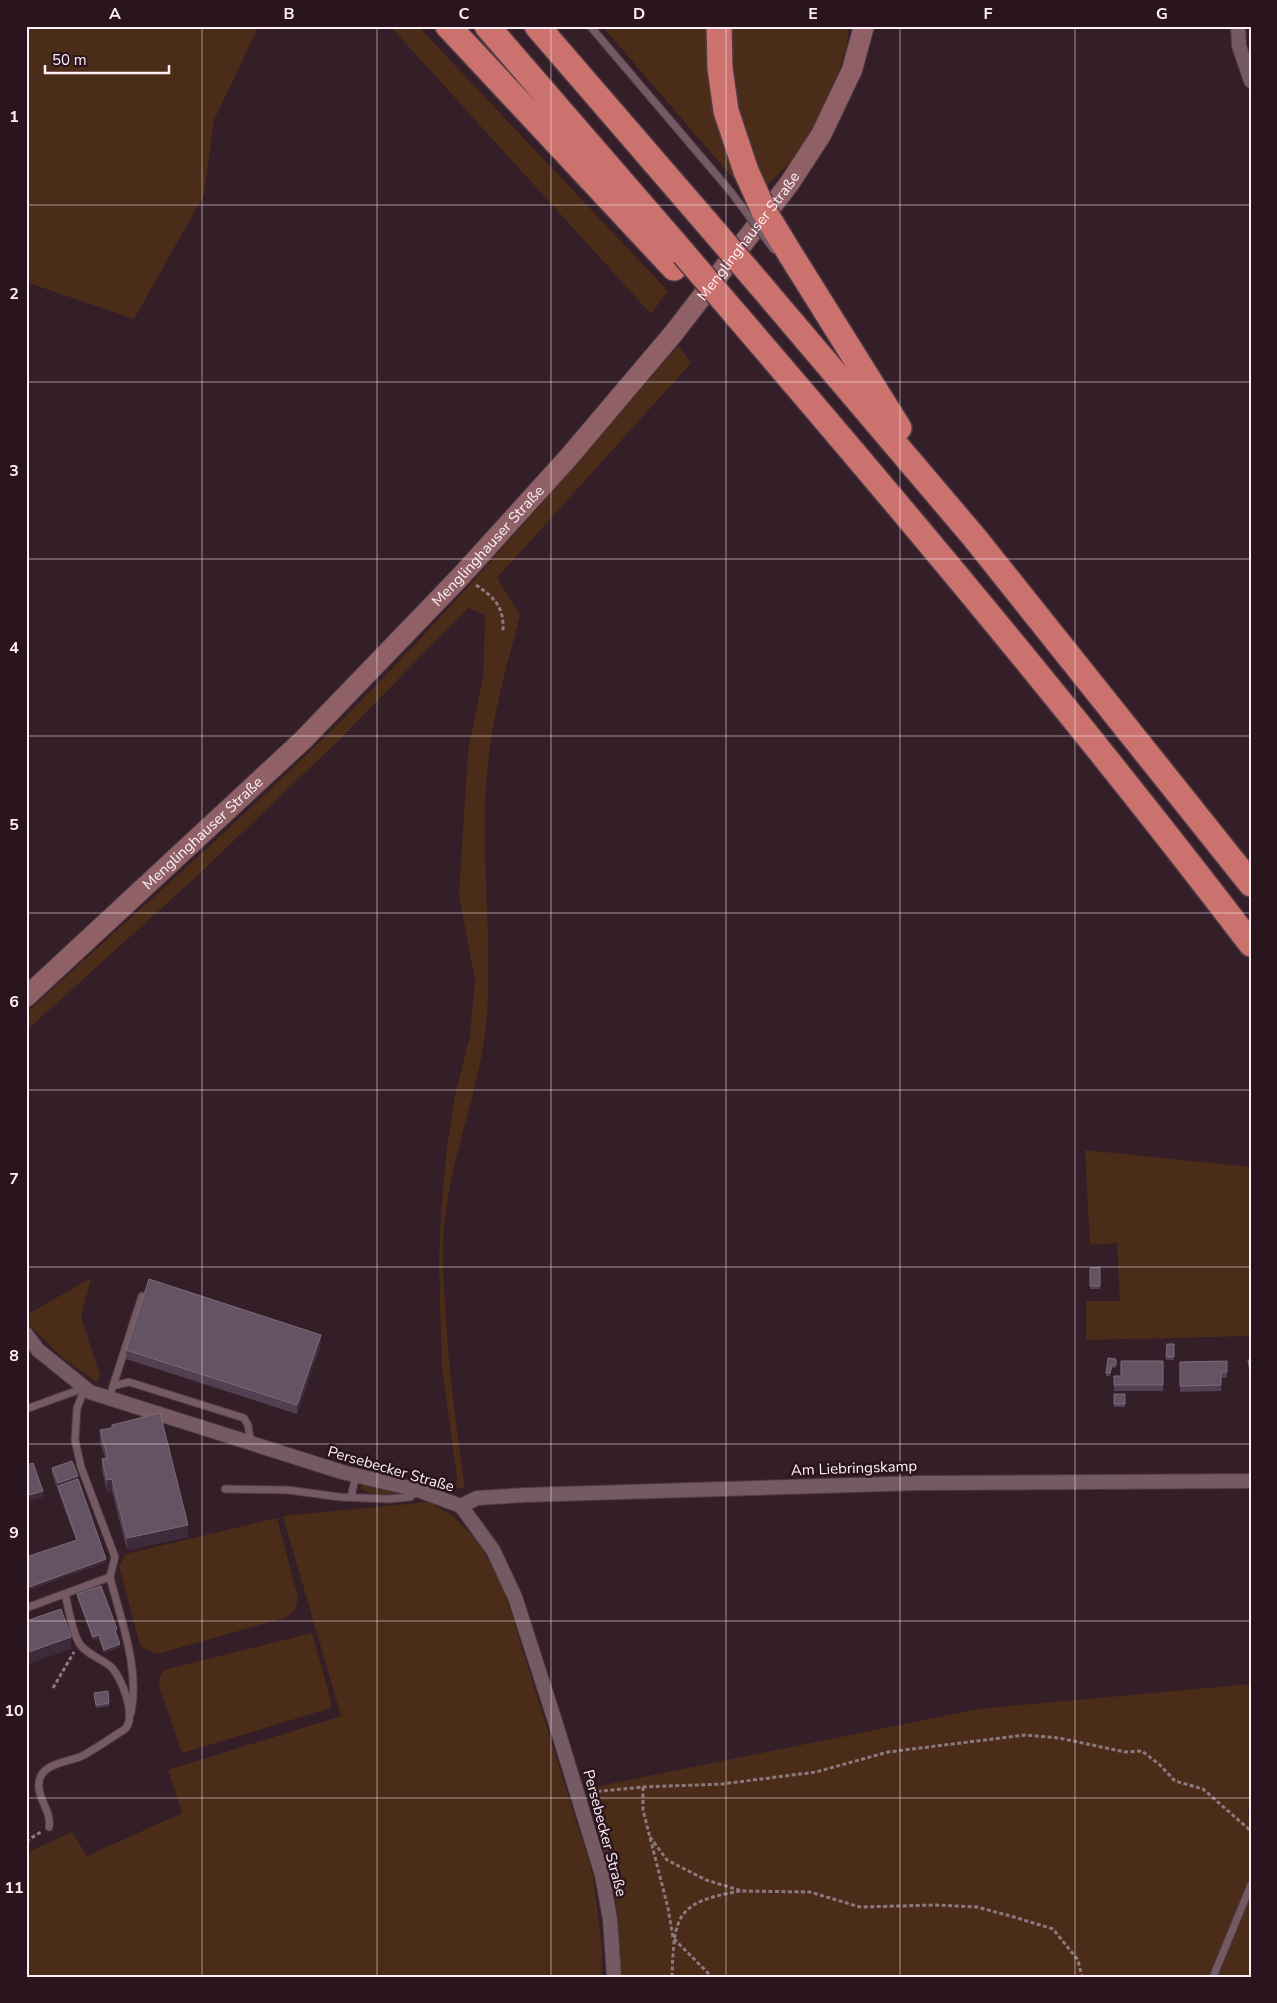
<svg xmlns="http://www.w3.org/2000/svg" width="1277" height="2003" font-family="'Nunito Sans',sans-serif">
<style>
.green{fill:#4b2c18}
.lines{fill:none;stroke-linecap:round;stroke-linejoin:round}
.lane-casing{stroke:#4d3a43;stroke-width:9}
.street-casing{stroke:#4d3a43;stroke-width:16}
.secondary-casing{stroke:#4d3a43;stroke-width:22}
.highway-casing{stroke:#4d3a43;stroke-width:28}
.path{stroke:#8b7980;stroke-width:3;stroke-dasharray:4 2.5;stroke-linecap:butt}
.lane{stroke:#755a64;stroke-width:7}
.street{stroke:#755a64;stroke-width:14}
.secondary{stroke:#8f6167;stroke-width:20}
.highway{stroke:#cb726f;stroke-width:25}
.lane-bridge-casing{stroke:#4d3a43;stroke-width:9;stroke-linecap:butt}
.highway-bridge-casing{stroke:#4d3a43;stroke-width:28;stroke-linecap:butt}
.lane-bridge{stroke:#755a64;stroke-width:7}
.highway-bridge{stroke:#cb726f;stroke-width:25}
.wall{fill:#504051}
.shaded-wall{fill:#3d2b39}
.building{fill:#635363;stroke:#7b6c7a}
.grid{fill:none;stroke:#fef1f6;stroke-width:1;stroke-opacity:0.55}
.labels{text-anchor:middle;stroke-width:5;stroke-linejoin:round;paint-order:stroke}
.street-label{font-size:15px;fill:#fef1f6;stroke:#2a151e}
.neatline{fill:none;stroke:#fef1f6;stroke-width:2}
.grid-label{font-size:16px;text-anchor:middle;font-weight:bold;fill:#fef1f6}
</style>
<rect width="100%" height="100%" fill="#341e27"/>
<path class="green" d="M 26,26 L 259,26 L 214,120 L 204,195 L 134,319 L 26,282 Z
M 390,26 L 418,26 L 668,291 L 651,314 Z
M 602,26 L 708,26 L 743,190 Z
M 731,26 L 849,26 L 846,51 L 830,96 L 796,157 L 767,185 L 745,135 L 734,75 Z
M 678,346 L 691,363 L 497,578 L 520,615 C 508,661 495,707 489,754 C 478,840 493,928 487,1015 C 482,1082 455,1144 446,1210 C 441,1241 443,1273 445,1303 C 448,1366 456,1426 465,1488 L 456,1488 L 457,1477 L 442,1368 L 439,1266 L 441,1211 L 447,1148 L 455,1095 L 470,1036 L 475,980 L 459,895 L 468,750 L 483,677 L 485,615 L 468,608 L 338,741 L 198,875 L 26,1031 L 26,1013 C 146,903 269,796 382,679 C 485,572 581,458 678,346 Z
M 1085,1150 L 1251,1167 L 1251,1336 L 1086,1340 L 1086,1301 L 1120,1301 L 1117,1243 L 1090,1245 Z
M 91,1278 L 81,1317 L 100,1375 L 97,1382 L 65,1360 L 26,1322 L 26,1315 Z
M 362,1484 L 401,1493 L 402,1494 L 375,1495 L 361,1489 Z
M 429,1502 L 453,1516 L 478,1541 L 504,1590 L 593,1875 L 602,1948 L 602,1977 L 26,1977 L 26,1853 L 72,1832 L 87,1856 L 182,1813 L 168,1770 L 341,1716 L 283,1516 Z
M 277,1518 L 298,1598 L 295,1610 L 284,1618 L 157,1654 L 147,1650 L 140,1645 L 119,1566 L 126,1554 Z
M 312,1633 L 331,1702 L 331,1708 L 182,1753 L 159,1686 L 160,1677 L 164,1670 Z
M 1251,1684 L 1251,1787 L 1248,1814 L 1251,1826 L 1251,1977 L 620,1977 L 618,1914 L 604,1851 L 594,1787 L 978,1709 Z"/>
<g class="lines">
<g class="lane-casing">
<path id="lane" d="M 590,26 L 731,192
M 113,1386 L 129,1382 L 244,1418 L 248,1425 L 251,1444
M 112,1389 L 142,1296
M 26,1409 L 84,1388
M 225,1489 L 288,1490 L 340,1497 L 388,1499 L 410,1497 L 418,1490
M 351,1497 L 356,1475
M 110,1577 C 121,1621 140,1668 131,1713
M 26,1608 L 110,1577 L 115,1557 L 81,1467 L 75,1440 L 77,1408 L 85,1388
M 49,1827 C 52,1811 37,1799 39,1783 C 40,1763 69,1762 82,1756 C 97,1748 111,1738 125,1729 C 137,1718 122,1676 110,1666 C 100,1658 86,1654 79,1643 C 71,1629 69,1609 65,1594
M 1213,1977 L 1251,1885"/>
</g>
<g class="street-casing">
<path id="street" d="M 1238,26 L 1239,46 L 1251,81
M 26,1334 L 38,1350 L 90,1392 L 342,1472 L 418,1490 L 461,1506 L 493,1550 L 515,1597 L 555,1721 L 602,1875 L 610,1919 L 614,1977
M 461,1506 L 477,1498 L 526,1495 L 920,1483 L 1251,1481"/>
</g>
<g class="secondary-casing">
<g id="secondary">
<path id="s1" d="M 26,997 L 303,740 L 462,575 L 568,458 L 673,334 L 789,184 L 821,135 L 852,70 L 864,26"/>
</g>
</g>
<g class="highway-casing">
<path id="highway" d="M 448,26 L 674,268
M 487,26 L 684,254
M 537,26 L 707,223
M 719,26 L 720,68 L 726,111 L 746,171
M 789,252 L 899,428
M 761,286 L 974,537 L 1251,884
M 737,316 C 913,521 1087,729 1251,944"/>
</g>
<path class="path" d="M 476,585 C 495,598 504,607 503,631
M 53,1688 L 74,1652
M 643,1787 L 643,1810 L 668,1908 L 673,1938 L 712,1977
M 591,1792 L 643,1787 L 722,1784 L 816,1772 L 888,1752 L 1025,1735 L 1059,1738 L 1125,1752 L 1142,1751 L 1160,1765 L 1175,1781 L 1203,1789 L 1251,1831
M 650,1837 L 667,1860 L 706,1880 L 742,1891 L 810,1892 L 860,1907 L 936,1905 L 977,1907 L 1014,1917 L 1053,1929 L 1078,1960 L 1082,1977
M 26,1841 L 41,1832
M 672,1977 C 674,1915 676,1902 741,1891"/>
<use href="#lane" class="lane"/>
<use href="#street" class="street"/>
<use href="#secondary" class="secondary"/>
<use href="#highway" class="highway"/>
<g class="lane-bridge-casing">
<path id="lane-bridge" d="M 731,192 L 774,250"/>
</g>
<g class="highway-bridge-casing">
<path id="highway-bridge" d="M 746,171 L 764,211 L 789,252
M 707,223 L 761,286
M 684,254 L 737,316"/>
</g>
<use href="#lane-bridge" class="lane-bridge"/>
<use href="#highway-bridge" class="highway-bridge"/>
</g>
<path class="wall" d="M 1100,1267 L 1100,1289 L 1090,1289 L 1090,1268 Z
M 321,1344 L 297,1414 L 126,1359 L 126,1350 Z
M 1167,1344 L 1174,1344 L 1174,1360 L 1166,1360 Z
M 1116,1359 L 1116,1368 L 1112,1368 L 1110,1376 L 1106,1376 L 1106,1373 Z
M 1163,1361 L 1163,1391 L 1114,1391 L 1114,1376 L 1121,1376 Z
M 1227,1361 L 1227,1378 L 1221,1378 L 1221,1391 L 1180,1392 L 1180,1362 Z
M 1114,1394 L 1125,1394 L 1125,1407 L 1114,1407 Z
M 112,1425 L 188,1537 L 127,1550 L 112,1491 L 107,1492 L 102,1471 L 102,1459 L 105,1458 L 100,1442 L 100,1430 L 112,1428 Z
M 52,1468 L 78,1479 L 106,1562 L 26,1591 L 26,1557 L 76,1540 L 52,1474 Z
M 77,1594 L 117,1632 L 116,1632 L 120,1647 L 104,1653 L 99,1639 L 93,1640 L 77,1597 Z
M 94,1693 L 109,1703 L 109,1706 L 96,1708 Z"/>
<path class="shaded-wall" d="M 321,1335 L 321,1344 L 297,1414 L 297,1405 Z
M 78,1476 L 78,1482 L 58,1486 L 58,1489 L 58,1483 Z
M 112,1479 L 112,1491 L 107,1492 L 107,1480 Z
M 43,1491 L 43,1497 L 26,1502 L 26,1496 Z
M 188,1525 L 188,1537 L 127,1550 L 127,1538 Z
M 106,1559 L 106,1562 L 26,1591 L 26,1588 Z
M 99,1635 L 99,1639 L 93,1640 L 93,1637 Z
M 71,1637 L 71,1649 L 26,1665 L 26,1653 Z
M 120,1644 L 120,1647 L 104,1653 L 104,1650 Z"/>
<path class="building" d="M 1100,1267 L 1100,1286 L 1090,1286 L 1090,1268 Z
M 149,1279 L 321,1335 L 297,1405 L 126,1350 Z
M 1167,1344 L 1174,1344 L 1174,1357 L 1166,1357 Z
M 1108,1358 L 1116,1359 L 1116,1365 L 1112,1365 L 1110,1373 L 1106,1373 Z
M 1248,1360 L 1251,1360 L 1251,1378 Z
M 1121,1361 L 1163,1361 L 1163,1385 L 1114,1385 L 1114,1376 L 1121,1376 Z
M 1227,1361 L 1227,1372 L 1221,1372 L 1221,1385 L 1180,1386 L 1180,1362 Z
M 1114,1394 L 1125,1394 L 1125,1404 L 1114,1404 Z
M 160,1413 L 188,1525 L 127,1538 L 112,1479 L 107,1480 L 102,1459 L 108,1458 L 100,1430 L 112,1428 L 112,1425 Z
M 72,1461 L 78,1476 L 58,1483 L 52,1468 Z
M 33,1463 L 43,1491 L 26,1496 L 26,1465 Z
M 78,1479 L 106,1559 L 26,1588 L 26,1557 L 77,1540 L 58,1486 Z
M 101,1586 L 117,1629 L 115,1630 L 120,1644 L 104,1650 L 99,1635 L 93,1637 L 77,1594 Z
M 61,1609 L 71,1637 L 26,1653 L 26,1621 Z
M 108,1691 L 109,1703 L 96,1705 L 94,1693 Z"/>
<path class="grid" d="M 202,26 L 202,1977M 377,26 L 377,1977M 551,26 L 551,1977M 726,26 L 726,1977M 900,26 L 900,1977M 1075,26 L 1075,1977M 26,205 L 1251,205M 26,382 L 1251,382M 26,559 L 1251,559M 26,736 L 1251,736M 26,913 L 1251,913M 26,1090 L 1251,1090M 26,1267 L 1251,1267M 26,1444 L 1251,1444M 26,1621 L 1251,1621M 26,1798 L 1251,1798"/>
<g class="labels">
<g class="street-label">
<text dy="5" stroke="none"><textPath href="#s1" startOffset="1051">Menglinghauser Straße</textPath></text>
<text dy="5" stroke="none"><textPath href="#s1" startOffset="646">Menglinghauser Straße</textPath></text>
<text dy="5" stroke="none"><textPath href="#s1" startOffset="241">Menglinghauser Straße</textPath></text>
<text transform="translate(854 1468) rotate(-2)" y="5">Am Liebringskamp</text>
<text transform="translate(391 1469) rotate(16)" y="5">Persebecker Straße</text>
<text transform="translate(605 1833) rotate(75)" y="5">Persebecker Straße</text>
</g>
</g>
<rect width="1277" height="2003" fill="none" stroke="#2a151e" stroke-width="55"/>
<path d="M45 65v8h124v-8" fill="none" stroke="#fef1f6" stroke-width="2.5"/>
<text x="52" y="65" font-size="15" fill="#fef1f6" stroke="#2a151e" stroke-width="4" paint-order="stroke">50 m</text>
<rect x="28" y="28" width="1222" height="1948" class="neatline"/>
<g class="grid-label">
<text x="115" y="19">A</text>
<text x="289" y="19">B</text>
<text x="464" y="19">C</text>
<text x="639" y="19">D</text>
<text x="813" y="19">E</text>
<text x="988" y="19">F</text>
<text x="1162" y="19">G</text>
<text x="14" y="122">1</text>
<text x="14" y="299">2</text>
<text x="14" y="476">3</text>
<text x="14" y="653">4</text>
<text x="14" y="830">5</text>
<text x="14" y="1007">6</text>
<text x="14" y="1184">7</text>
<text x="14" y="1361">8</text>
<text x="14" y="1538">9</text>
<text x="14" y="1716">10</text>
<text x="14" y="1893">11</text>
</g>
</svg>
